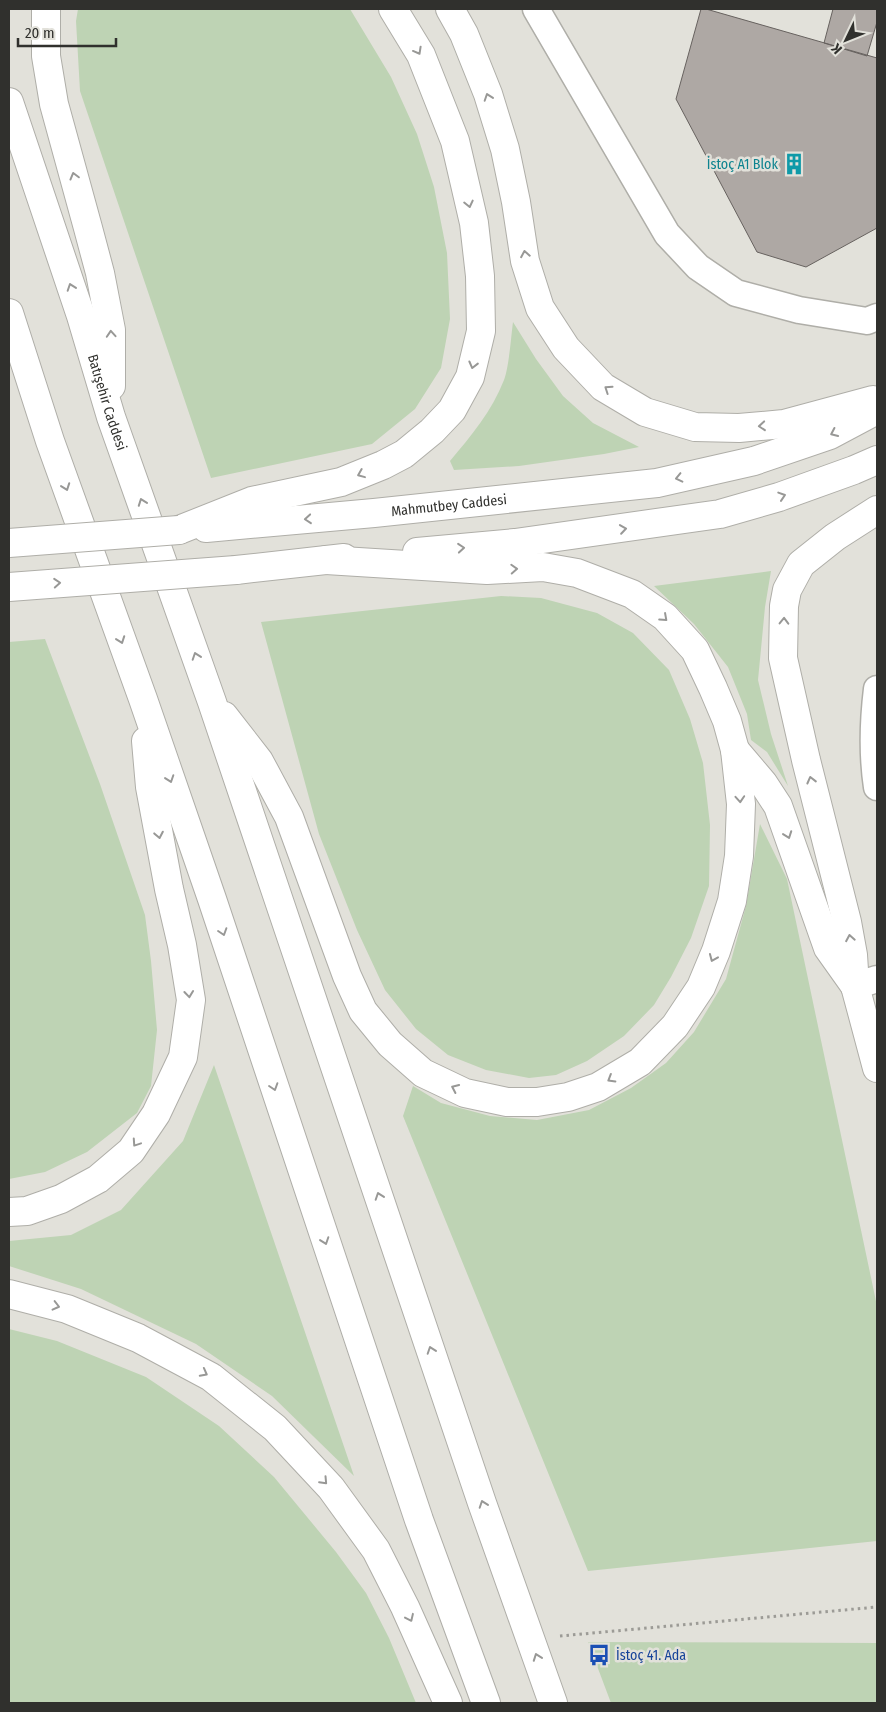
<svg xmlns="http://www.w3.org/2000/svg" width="886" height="1712" font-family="'Fira Sans Condensed',sans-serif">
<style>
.green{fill:#bed3b4}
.building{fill:#aea8a4;stroke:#67625f}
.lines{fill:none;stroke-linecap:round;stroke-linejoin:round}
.minor-casing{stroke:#afaea8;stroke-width:29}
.secondary-casing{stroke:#afaea8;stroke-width:30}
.trunk-casing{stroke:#afaea8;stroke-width:30}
.path{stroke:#9c9b96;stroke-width:3;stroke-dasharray:2.5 4;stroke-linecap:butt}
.minor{stroke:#fff;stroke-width:26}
.secondary{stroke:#fff;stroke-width:28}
.trunk{stroke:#fff;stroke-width:28}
.trunk-bridge-casing{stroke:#afaea8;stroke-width:30;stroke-linecap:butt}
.trunk-bridge{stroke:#fff;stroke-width:28}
.oneway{stroke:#989896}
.labels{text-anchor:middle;stroke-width:5;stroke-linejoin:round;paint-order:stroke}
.culture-label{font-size:14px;fill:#0d838f;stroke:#e2e1da;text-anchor:end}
.street-label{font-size:14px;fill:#30302d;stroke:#e2e1da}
.transit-label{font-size:14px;fill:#164399;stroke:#e2e1da;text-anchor:start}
</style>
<rect width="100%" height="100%" fill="#e2e1da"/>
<path class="green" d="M 78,9 L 350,9 L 391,77 L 417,134 L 434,187 L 447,253 L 450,319 L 441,368 L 415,409 L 372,444 L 211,478 L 80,91 L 76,21 Z
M 513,322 L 536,359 L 563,396 L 593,423 L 639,447 L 604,454 L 519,466 L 454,470 L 450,461 C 471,436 492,411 504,380 C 509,367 511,337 513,322 Z
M 771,571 L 765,607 L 758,680 L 771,734 L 788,786 L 767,752 L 751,740 L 747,714 L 728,667 L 694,624 L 654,586 Z
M 501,596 L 541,598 L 597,613 L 633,633 L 669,670 L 690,719 L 703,763 L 710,825 L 709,886 L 691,938 L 671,977 L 654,1005 L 624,1036 L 587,1061 L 556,1075 L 529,1078 L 486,1070 L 448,1055 L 416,1029 L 385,990 L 357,930 L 319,834 L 261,622 Z
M 45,639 L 100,784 L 145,915 L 151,961 L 157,1030 L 151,1086 L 137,1113 L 87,1152 L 45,1172 L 9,1179 L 9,642 Z
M 760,824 L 787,879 L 877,1306 L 877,1541 L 588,1571 L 403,1116 L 413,1086 L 441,1103 L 490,1116 L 537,1120 L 589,1110 L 631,1088 L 666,1063 L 694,1032 L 726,979 L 746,906 Z
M 214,1065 L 354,1476 L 272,1396 L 196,1344 L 81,1289 L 9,1266 L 9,1241 L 71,1235 L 121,1210 L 183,1141 Z
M 9,1329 L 57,1341 L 146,1377 L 219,1426 L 274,1477 L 336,1552 L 366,1593 L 389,1638 L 416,1703 L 9,1703 Z
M 588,1642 L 877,1643 L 877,1703 L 611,1703 Z"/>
<path class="building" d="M 701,9 L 706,9 L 877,58 L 877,228 L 806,267 L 757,252 L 676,99 Z
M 833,9 L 877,9 L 877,22 L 867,56 L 824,43 Z"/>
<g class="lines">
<g class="minor-casing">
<path id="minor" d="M 536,9 L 667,234 L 698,267 L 736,293 L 799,310 L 867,321 L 877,317
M 877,689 C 873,722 872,754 877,787
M 855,986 L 877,979"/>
</g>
<g class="secondary-casing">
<path id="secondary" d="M 855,986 L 877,1068"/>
</g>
<g class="trunk-casing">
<g id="trunk">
<path d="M 46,9 L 46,56 L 54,104 L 88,228 L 100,273 L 111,330 L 111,386"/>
<path d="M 450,9 L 464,34 L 488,94 L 505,149 L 516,202 L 525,261 L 540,308 L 566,348 L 603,387 L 645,412 L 695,427 L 739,428 L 784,424 L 873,400"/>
<path id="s1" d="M 9,102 L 81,316 L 111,417 L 212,702 L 482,1503 L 553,1703"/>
<path d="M 9,313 L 50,441 L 143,699 L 212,899 L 419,1520 L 486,1703"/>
<path id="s2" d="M 206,528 L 374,513 L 657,483 L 754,461 L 830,435 L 877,410"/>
<path d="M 179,530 L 252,501 L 341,482 L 383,465 L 404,454 L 432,431 L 452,410 L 470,377 L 481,331 L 480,276 L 474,223 L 455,141 L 421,55 L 393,9"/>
<path d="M 417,552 L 515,543 L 720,514 L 779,497 L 854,470 L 877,460"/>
<path d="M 236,570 L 344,558"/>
<path d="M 224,716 L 259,761 L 289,817 L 347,976 L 363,1011 L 390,1044 L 423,1073 L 465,1093 L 507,1102 L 537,1102 L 568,1097 L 598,1087 L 640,1062 L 675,1026 L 701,987 L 716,951 L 732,901 L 739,856 L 741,804 L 735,750 L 727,721 L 713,688 L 695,650 L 665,617 L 632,594 L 577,573 L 543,567 L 487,570 L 326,560"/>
<path d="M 735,750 L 763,783 L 778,806 L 828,948 L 855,986"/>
<path d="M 855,986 L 853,955 L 847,922 L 806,760 L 783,658 L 784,606 L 787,590 L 801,564 L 835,537 L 877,510"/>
<path d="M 9,1212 L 27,1211 L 61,1199 L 98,1179 L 131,1151 L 156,1114 L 183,1057 L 191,1000 L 182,945 L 169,889 L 150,787 L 146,741"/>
<path d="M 9,1294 L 67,1309 L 138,1338 L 211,1377 L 275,1428 L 331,1488 L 376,1550 L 405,1607 L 448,1703"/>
</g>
</g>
<path class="path" d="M 560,1636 L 877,1607"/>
<use href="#minor" class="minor"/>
<use href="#secondary" class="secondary"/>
<use href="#trunk" class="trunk"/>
<g class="trunk-bridge-casing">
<path id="trunk-bridge" d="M 9,543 L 179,530
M 9,587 L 236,570"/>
</g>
<use href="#trunk-bridge" class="trunk-bridge"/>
</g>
<defs><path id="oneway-chevron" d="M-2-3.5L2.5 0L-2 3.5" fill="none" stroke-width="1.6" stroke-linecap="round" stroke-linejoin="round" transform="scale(1.25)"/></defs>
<g class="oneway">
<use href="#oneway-chevron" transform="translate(418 51) rotate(61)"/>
<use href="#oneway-chevron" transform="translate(488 97) rotate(-109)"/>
<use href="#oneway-chevron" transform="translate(74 176) rotate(-105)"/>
<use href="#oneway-chevron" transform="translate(469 204) rotate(77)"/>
<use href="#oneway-chevron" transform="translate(525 254) rotate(-100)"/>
<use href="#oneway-chevron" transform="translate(71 287) rotate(-109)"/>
<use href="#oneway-chevron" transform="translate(111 334) rotate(-94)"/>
<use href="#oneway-chevron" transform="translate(473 365) rotate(104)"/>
<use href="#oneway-chevron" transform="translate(608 389) rotate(-146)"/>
<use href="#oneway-chevron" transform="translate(762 426) rotate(175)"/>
<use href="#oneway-chevron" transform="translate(834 433) rotate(155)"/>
<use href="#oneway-chevron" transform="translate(361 474) rotate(158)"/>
<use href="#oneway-chevron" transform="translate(679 478) rotate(167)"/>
<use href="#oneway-chevron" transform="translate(66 487) rotate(70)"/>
<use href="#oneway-chevron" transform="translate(782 496) rotate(-18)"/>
<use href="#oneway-chevron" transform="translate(142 502) rotate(-110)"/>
<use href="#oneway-chevron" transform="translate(308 519) rotate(175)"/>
<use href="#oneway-chevron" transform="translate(623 529) rotate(-8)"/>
<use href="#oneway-chevron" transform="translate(461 548) rotate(-5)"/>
<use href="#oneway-chevron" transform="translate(514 569) rotate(-3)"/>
<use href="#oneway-chevron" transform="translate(57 583) rotate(-4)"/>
<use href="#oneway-chevron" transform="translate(664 618) rotate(42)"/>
<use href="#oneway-chevron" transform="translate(784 621) rotate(-89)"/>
<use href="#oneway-chevron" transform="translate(121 640) rotate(70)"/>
<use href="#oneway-chevron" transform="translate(196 656) rotate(-109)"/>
<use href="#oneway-chevron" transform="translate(170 779) rotate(71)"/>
<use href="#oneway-chevron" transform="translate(811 780) rotate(-104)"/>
<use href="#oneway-chevron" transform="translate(740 799) rotate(86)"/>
<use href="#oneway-chevron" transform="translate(159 835) rotate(79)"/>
<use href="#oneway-chevron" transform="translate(788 835) rotate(70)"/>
<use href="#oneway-chevron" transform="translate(223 932) rotate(72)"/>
<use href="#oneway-chevron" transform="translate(850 938) rotate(-100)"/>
<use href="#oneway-chevron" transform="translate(713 958) rotate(113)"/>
<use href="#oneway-chevron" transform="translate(189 994) rotate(84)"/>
<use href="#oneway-chevron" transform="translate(611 1079) rotate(149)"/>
<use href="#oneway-chevron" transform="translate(274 1087) rotate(72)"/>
<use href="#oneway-chevron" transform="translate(455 1088) rotate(-155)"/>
<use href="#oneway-chevron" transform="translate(136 1143) rotate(124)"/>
<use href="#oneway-chevron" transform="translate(379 1196) rotate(-109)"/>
<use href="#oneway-chevron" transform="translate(325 1241) rotate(71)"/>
<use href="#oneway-chevron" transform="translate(56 1306) rotate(14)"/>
<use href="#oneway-chevron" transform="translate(431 1350) rotate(-109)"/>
<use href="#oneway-chevron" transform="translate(204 1373) rotate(28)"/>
<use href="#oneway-chevron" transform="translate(324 1481) rotate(47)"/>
<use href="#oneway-chevron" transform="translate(483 1504) rotate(-109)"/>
<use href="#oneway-chevron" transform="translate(410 1618) rotate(65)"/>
<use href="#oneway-chevron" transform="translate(537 1657) rotate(-110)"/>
</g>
<defs>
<g id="building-bare" transform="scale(1.725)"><path d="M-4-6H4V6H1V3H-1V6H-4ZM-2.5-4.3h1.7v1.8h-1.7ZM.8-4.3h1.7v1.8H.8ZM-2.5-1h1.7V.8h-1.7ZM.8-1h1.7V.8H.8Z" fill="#0f9aa8" stroke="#e2e1da" stroke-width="2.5" paint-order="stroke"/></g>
<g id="bus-bare" transform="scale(1.725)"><path d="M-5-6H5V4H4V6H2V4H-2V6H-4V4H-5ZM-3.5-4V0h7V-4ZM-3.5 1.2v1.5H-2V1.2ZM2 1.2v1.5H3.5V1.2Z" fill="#1a4fb4" stroke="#e2e1da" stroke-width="2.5" paint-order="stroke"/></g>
</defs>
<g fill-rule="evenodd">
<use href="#building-bare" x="794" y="164"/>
<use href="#bus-bare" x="599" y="1655"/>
</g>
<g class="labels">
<g class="culture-label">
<text x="778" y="169">İstoç A1 Blok</text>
</g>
<g class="street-label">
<text dy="5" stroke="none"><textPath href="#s1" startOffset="316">Batışehir Caddesi</textPath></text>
<text dy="5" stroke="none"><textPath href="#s2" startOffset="244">Mahmutbey Caddesi</textPath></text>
</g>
<g class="transit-label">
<text x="616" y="1660">İstoç 41. Ada</text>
</g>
</g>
<rect width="886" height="1712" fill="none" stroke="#30302d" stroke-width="20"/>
<g transform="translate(846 40) rotate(227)" stroke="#e2e1da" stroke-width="4" paint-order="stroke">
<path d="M0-4L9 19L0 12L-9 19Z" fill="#30302d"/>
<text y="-8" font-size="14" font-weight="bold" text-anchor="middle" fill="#30302d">K</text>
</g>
<path d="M18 38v8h98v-8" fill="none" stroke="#30302d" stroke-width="2.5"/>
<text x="25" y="38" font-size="15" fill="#30302d" stroke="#e2e1da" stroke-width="4" paint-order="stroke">20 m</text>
</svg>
